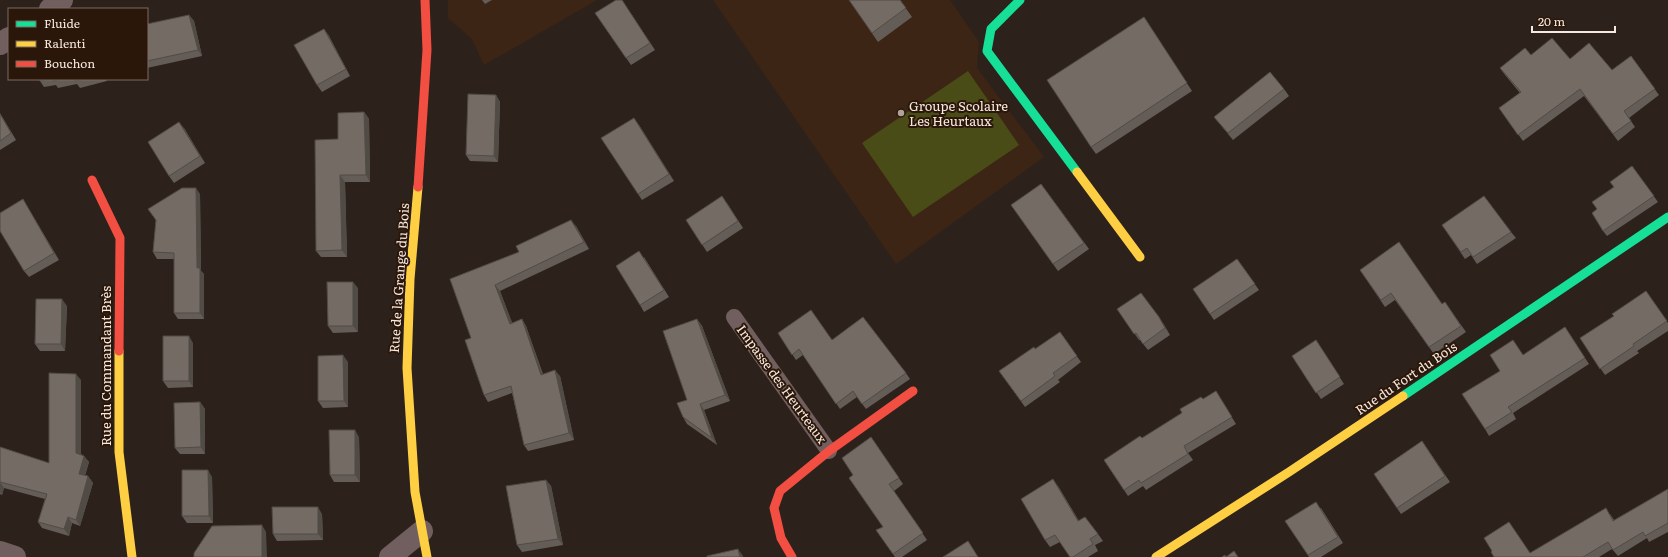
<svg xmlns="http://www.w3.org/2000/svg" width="1668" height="557" font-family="Literata,serif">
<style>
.built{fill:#3c2514}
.green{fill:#4a4c17}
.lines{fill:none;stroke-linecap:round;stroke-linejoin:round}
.lane{stroke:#715e5e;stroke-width:16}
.street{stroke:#715e5e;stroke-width:22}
.fast{stroke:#16e098;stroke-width:9}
.slow{stroke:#ffcf43;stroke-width:9}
.jam{stroke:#f24e42;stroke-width:9}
.wall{fill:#645c56}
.shaded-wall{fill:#514b46}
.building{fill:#746b64;stroke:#514b46}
.poi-dot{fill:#b0a39b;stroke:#2b170a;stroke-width:1.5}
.labels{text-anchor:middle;stroke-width:4;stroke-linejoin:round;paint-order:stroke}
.poi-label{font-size:13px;fill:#f7e9e0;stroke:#2b170a;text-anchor:start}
.street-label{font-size:13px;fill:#f7e9e0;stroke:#2b170a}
</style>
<rect width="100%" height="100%" fill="#2d221b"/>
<path class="built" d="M 448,0 L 597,0 L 484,65 L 472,39 L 448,18 Z
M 713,0 L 950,0 L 979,42 L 977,68 L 1044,157 L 896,264 Z"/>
<path class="green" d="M 968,71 L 1019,145 L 913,217 L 862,143 Z"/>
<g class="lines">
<path class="lane" d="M 734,317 L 829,451"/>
<path class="street" d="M 50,9 L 62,0
M 0,44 L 9,38
M 0,552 L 15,557
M 390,557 L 422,531"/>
<path class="fast" d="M 1020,0 L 991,29 L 987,51 L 1077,172
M 1403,396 L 1668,217"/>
<path class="slow" d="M 1077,172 L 1140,257
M 418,187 L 410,279 L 407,368 L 415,492 L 427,557
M 119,351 L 119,452 L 132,557
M 1156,557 L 1289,472 L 1403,396"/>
<path class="jam" d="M 92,180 L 120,238 L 119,351
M 418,187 L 427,50 L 425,0
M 792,557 L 781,538 L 774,508 L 780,491 L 829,451 L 913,391"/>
</g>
<path class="wall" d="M 482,0 L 492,0 L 485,4 Z
M 622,0 L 655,50 L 631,65 L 595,13 Z
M 849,0 L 900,0 L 912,17 L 878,42 Z
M 189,15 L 194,21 L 202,56 L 147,68 L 147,24 Z
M 1144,17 L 1192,91 L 1096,154 L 1091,147 Z
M 324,29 L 329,36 L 350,76 L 322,92 L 317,85 Z
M 1531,55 L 1570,59 L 1612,70 L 1631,56 L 1659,95 L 1629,118 L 1635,127 L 1618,141 L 1584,96 L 1523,141 L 1499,108 L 1520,93 L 1505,75 L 1500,68 Z
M 40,79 L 106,79 L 107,81 L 80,88 L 77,84 L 58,88 L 56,85 L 44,87 L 40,81 Z
M 1284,89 L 1289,96 L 1233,140 L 1219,123 L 1214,117 Z
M 496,95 L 500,102 L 498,162 L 470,161 L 466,155 Z
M 364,112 L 369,119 L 370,182 L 345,182 L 347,257 L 321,257 L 316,251 L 338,139 Z
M 0,113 L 16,140 L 0,150 Z
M 639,125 L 674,181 L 642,200 L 638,194 Z
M 184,128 L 205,163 L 174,183 L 169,176 Z
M 1632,166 L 1658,202 L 1607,236 L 1603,231 L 1597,209 L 1613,187 Z
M 1041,184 L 1089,249 L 1058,271 L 1011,205 Z
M 200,194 L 201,271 L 204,274 L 204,319 L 178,319 L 174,313 L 174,259 L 157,259 L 153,252 L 156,220 L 148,209 Z
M 23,199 L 27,206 L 59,260 L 29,277 L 24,271 Z
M 727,203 L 743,228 L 707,252 L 686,220 Z
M 1442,225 L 1511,232 L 1516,238 L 1477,264 L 1471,255 L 1465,259 Z
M 576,226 L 589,249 L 500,291 L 512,323 L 522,319 L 526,326 L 543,374 L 560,376 L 574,440 L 528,451 L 524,445 L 512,393 L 488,402 L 484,395 L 471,338 L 450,279 L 519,252 Z
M 644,257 L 669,297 L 644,312 L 640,305 Z
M 1237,259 L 1259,290 L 1214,320 L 1193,289 Z
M 1360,270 L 1442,304 L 1445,302 L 1466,332 L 1434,354 L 1395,300 L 1385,307 Z
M 358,288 L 358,332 L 333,333 L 328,326 Z
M 1646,291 L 1668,323 L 1668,331 L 1637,351 L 1639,353 L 1605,375 L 1580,338 L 1614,316 Z
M 67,306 L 65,351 L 40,351 L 35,344 Z
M 1117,309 L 1163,323 L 1170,335 L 1148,350 L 1140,340 L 1139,340 Z
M 697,319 L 702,326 L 730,401 L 704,410 L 717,445 L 687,424 L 683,417 L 687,400 Z
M 1565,327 L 1589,364 L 1513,413 L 1516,419 L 1489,436 L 1485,429 L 1500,371 L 1523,355 Z
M 1060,332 L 1081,362 L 1058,380 L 1060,382 L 1025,407 L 999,371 L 1035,349 Z
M 778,333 L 832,340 L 906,373 L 910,379 L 866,409 L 857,397 L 840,409 L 803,355 L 796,360 Z
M 1316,340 L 1344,384 L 1321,399 L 1292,356 Z
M 193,343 L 193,387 L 168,388 L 163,381 Z
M 348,362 L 348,407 L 323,408 L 318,401 Z
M 81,380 L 81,454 L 84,456 L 89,462 L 85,476 L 88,476 L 93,483 L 80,526 L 72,523 L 69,536 L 42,528 L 38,522 L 45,499 L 4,488 L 2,495 L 0,494 L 0,447 L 49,463 Z
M 1216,391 L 1236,424 L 1188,453 L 1193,460 L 1146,490 L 1143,486 L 1128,496 L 1104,460 L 1142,438 Z
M 200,402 L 205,409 L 205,454 L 180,454 L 175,448 Z
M 359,437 L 360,482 L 334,482 L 330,475 Z
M 871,437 L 903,484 L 894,491 L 927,540 L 902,557 L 895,557 L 876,530 L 883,527 L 853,475 Z
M 1422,441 L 1450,482 L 1401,514 L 1374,474 Z
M 212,477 L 213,523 L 187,523 L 182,516 Z
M 546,480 L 551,486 L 563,545 L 522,552 L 517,545 Z
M 1058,486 L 1079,521 L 1098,534 L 1103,541 L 1095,545 L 1098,551 L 1088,557 L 1070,557 L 1060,542 L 1050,547 L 1045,540 Z
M 1668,489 L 1668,532 L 1649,542 L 1647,538 L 1618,556 L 1612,549 L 1599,557 L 1494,557 L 1530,553 L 1610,514 L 1614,520 Z
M 1321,508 L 1343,543 L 1321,557 L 1309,557 L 1285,521 Z
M 322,514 L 323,540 L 277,541 L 273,534 Z"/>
<path class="shaded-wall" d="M 189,15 L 194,21 L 202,56 L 198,50 Z
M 324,29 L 329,36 L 350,76 L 346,69 Z
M 496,95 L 500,102 L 498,162 L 494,156 Z
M 364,112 L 369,119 L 370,182 L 366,175 Z
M 634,118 L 639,125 L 674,181 L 669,174 Z
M 179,122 L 184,128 L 205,163 L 200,156 Z
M 340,175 L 345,182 L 347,257 L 342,250 Z
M 196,188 L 200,194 L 201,271 L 204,274 L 204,319 L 200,313 L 197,268 Z
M 23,199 L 27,206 L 59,260 L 54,253 Z
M 571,220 L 576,226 L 589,249 L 584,242 Z
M 353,282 L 358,288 L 358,332 L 353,326 Z
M 495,285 L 500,291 L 515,330 L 510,324 Z
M 62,299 L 67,306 L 65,351 L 61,344 Z
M 1159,317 L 1163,323 L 1170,335 L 1165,328 Z
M 522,319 L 526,326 L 545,382 L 541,375 Z
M 697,319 L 702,326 L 730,401 L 725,395 Z
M 189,336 L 193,343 L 193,387 L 189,381 Z
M 343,355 L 348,362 L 348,407 L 344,401 Z
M 555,370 L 560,376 L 574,440 L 569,433 Z
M 76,374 L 81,380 L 81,459 L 76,453 Z
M 200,402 L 205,409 L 205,454 L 201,447 Z
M 700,404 L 704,410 L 717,445 L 712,438 Z
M 355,430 L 359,437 L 360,482 L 355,475 Z
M 84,456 L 89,462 L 83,480 L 79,474 Z
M 208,470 L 212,477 L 213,523 L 209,516 Z
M 88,476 L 93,483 L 80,526 L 76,520 Z
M 1053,479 L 1058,486 L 1083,528 L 1078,521 Z
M 546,480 L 551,486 L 563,545 L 558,539 Z
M 0,482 L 4,488 L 2,495 L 0,492 Z
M 318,507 L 322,514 L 323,540 L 318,534 Z
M 68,517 L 72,523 L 69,536 L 64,529 Z
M 262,525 L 266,532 L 267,557 L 262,557 Z
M 738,549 L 743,556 L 743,557 L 740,557 Z"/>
<path class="building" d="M 616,0 L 622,0 L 650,43 L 626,58 L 595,13 Z
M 849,0 L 900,0 L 906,8 L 872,33 Z
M 189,15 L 198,50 L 147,61 L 147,24 Z
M 1144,17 L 1187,83 L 1091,147 L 1047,80 Z
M 324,29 L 346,69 L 317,85 L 294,45 Z
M 1552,38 L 1570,59 L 1589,43 L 1612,70 L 1631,56 L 1655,89 L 1624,111 L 1631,121 L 1613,134 L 1580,89 L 1518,135 L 1499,108 L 1521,92 L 1500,68 L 1525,48 L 1531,55 Z
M 1270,72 L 1284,89 L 1228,133 L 1214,117 Z
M 40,79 L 47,79 L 40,81 Z
M 53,79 L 63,79 L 53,81 Z
M 75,79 L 85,79 L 75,81 Z
M 468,94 L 496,95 L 494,156 L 466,155 Z
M 364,112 L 366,175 L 340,175 L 342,250 L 316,251 L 315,140 L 338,139 L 338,113 Z
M 0,114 L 11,133 L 0,141 Z
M 634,118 L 669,174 L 638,194 L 601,138 Z
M 179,122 L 200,156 L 169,176 L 148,142 Z
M 1632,166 L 1654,196 L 1603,231 L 1592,213 L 1597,209 L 1592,202 L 1614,187 L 1610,182 Z
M 1041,184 L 1084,243 L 1053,264 L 1011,205 Z
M 182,188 L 196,188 L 197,268 L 200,268 L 200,313 L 174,313 L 174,253 L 153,252 L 156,220 L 148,209 Z
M 722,196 L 738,221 L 702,245 L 686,220 Z
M 1484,196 L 1511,232 L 1473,257 L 1467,248 L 1461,252 L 1442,225 Z
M 23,199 L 54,253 L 24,271 L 0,231 L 0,213 Z
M 571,220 L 584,242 L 495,285 L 510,324 L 522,319 L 541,375 L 555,370 L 569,433 L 524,445 L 511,386 L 484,395 L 465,340 L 471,338 L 450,279 L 519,252 L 516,246 Z
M 1399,242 L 1442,304 L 1445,302 L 1461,326 L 1429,347 L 1391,293 L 1381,300 L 1360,270 Z
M 639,251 L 664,290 L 640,305 L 616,266 Z
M 1237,259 L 1255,284 L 1210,314 L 1193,289 Z
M 327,282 L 353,282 L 353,326 L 328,326 Z
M 1646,291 L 1667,321 L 1633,344 L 1634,346 L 1600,369 L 1580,338 L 1614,316 L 1612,314 Z
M 1141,293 L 1159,317 L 1165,328 L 1143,344 L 1136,333 L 1134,334 L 1117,309 Z
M 36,299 L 62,299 L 61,344 L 35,344 Z
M 811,310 L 832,340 L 863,317 L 906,373 L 862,404 L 853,391 L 836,404 L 799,349 L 792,355 L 778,333 Z
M 697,319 L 725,395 L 700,404 L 712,438 L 683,417 L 677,403 L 687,400 L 663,331 Z
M 1565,327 L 1585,358 L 1508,407 L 1512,412 L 1485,429 L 1462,394 L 1500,371 L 1490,355 L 1513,340 L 1523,355 Z
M 1060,332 L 1077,356 L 1053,373 L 1055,376 L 1021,401 L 999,371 L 1034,347 L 1035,349 Z
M 163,336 L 189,336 L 189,381 L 163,381 Z
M 1316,340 L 1340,377 L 1316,393 L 1292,356 Z
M 343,355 L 344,401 L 318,401 L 318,356 Z
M 49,373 L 76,374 L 76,453 L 84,456 L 79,474 L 88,476 L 76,520 L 68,517 L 64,529 L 38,522 L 47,494 L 0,482 L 0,447 L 49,463 Z
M 1216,391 L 1232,417 L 1184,446 L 1188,454 L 1141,483 L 1139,480 L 1124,490 L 1104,460 L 1140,436 L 1142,438 L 1182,413 L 1180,409 L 1201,397 L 1203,399 Z
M 200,402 L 201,447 L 175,448 L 174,403 Z
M 329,430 L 355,430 L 355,475 L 330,475 Z
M 871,437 L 899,478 L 889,484 L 923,533 L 893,554 L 876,530 L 883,527 L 849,478 L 853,475 L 842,458 Z
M 1422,441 L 1445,476 L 1397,508 L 1374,474 Z
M 182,470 L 208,470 L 209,516 L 182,516 Z
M 1053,479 L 1078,521 L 1085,517 L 1098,534 L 1090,539 L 1093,544 L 1073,557 L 1070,557 L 1055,535 L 1045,540 L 1021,499 Z
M 546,480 L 558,539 L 517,545 L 506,486 Z
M 1668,489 L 1668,523 L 1645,536 L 1643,532 L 1613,550 L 1608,542 L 1583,557 L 1494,557 L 1491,552 L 1492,551 L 1484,538 L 1509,522 L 1530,553 L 1606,508 L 1613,521 Z
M 1316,502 L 1338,537 L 1308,555 L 1285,521 Z
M 272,507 L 318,507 L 318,534 L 273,534 Z
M 262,525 L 262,557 L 194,557 L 194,553 L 212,526 Z
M 968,541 L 978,557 L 943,557 Z
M 738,549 L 740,557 L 707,557 L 707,556 Z
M 1234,551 L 1238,557 L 1222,557 L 1225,555 L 1226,557 Z"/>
<circle class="poi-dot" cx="901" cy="113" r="4"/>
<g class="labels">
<g class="poi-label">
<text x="909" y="111">Groupe Scolaire<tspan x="909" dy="15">Les Heurtaux</tspan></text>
</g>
<g class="street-label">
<text transform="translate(399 278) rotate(-86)" y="5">Rue de la Grange du Bois</text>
<text transform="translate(106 366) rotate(-90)" y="5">Rue du Commandant Brès</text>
<text transform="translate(1406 378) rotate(-34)" y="5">Rue du Fort du Bois</text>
<text transform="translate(782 384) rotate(54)" y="5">Impasse des Heurteaux</text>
</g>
</g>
<rect x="8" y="8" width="140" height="72" fill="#2b170a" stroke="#7d6b60"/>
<rect x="16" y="21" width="20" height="6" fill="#16e098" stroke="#7d6b60"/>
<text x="44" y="28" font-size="12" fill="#f7e9e0">Fluide</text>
<rect x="16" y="41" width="20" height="6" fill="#ffcf43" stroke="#7d6b60"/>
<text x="44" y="48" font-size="12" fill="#f7e9e0">Ralenti</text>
<rect x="16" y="61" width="20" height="6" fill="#f24e42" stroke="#7d6b60"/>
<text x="44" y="68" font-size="12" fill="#f7e9e0">Bouchon</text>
<path d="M1532 26v6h83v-6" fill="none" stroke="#f7e9e0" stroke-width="2"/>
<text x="1538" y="26" font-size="12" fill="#f7e9e0" stroke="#2b170a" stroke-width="3" paint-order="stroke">20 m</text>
</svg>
